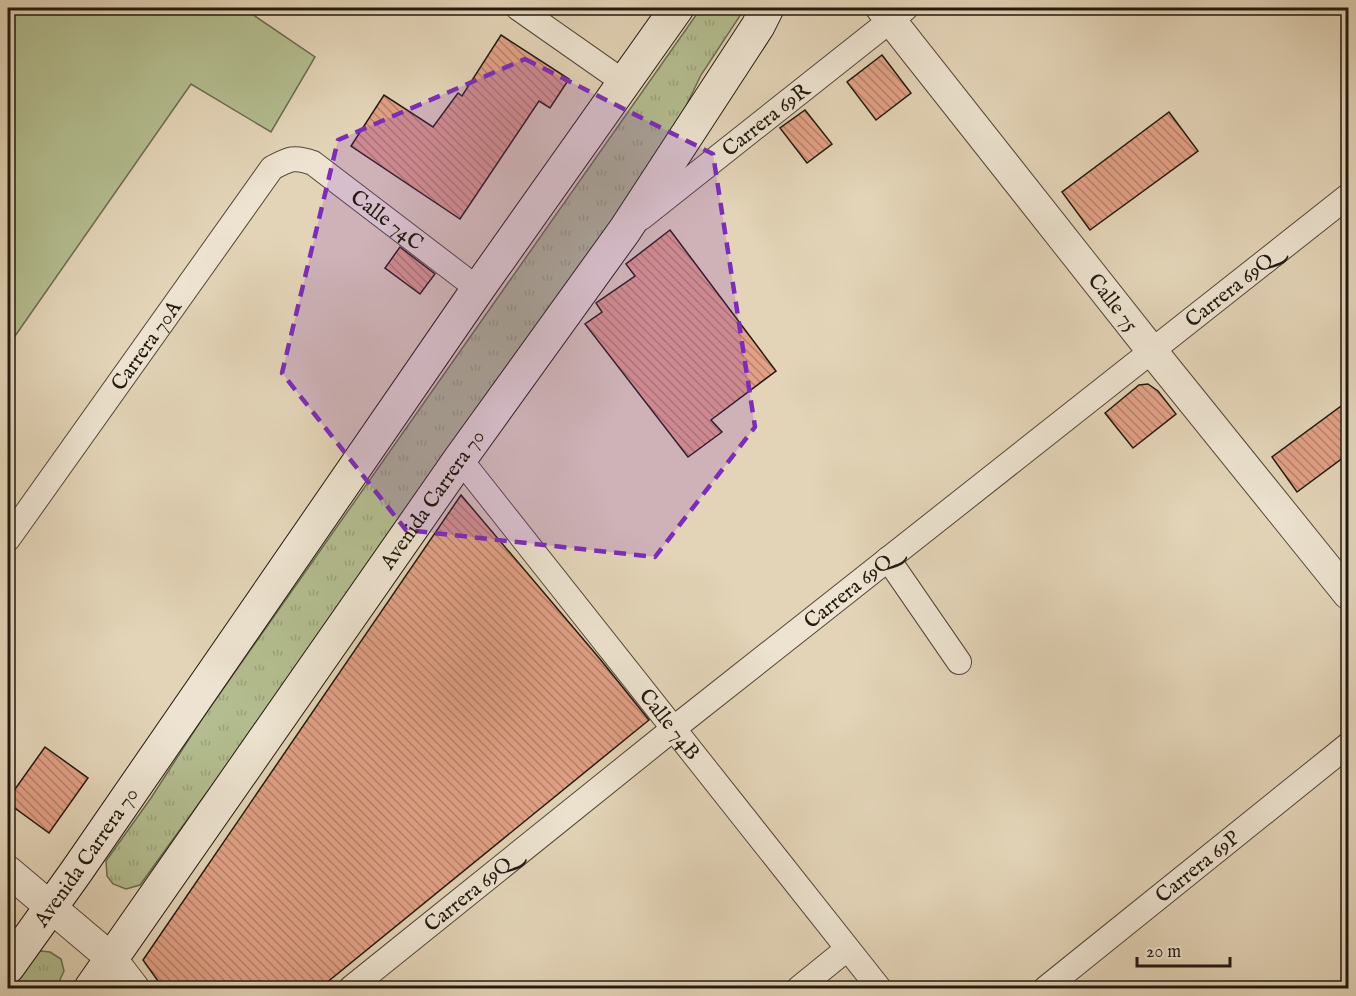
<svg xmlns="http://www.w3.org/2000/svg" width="1356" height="996" font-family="'IM FELL English',serif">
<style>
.grass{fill:url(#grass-tufts);stroke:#6b6c50;stroke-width:1.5}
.park{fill:#b3bd8f;stroke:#6b6c50;stroke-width:1.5}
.building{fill:url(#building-back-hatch);stroke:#231a10;stroke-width:1.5}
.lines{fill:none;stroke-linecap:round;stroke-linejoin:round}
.minor-casing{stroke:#53483a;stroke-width:26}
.tertiary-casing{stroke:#53483a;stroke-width:32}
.secondary-casing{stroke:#231a10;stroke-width:35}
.minor{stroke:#ede3d0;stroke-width:24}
.tertiary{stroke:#ede3d0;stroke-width:30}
.secondary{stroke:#ede3d0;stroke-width:33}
.marked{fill:#7b2cbf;fill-opacity:0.2;stroke:#7b2cbf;stroke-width:4.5;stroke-dasharray:12 8;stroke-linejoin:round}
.labels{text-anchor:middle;stroke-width:4.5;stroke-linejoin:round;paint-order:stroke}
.street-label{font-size:21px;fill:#231a10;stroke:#ede3d0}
</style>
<defs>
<pattern id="grass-tufts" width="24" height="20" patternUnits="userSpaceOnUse" patternTransform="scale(1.5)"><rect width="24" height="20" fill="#b3bd8f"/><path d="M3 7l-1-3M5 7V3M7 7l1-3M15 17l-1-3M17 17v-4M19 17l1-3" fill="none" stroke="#9aa27a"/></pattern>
<pattern id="building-back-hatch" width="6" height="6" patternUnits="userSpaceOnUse" patternTransform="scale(1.5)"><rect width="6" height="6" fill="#e2a185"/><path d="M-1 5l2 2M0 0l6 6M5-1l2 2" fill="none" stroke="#b7826b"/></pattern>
</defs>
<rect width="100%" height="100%" fill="#e3d4b7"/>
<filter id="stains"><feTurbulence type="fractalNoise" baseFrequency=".00333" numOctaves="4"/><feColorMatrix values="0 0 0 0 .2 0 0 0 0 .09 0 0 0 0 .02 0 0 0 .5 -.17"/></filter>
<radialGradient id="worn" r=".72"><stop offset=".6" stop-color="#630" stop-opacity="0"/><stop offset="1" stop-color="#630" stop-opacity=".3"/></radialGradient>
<path class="grass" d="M 701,8 L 745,8 L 701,75 L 669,141 L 296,669 L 140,885 L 126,889 L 113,884 L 107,876 L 106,861 L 151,798 L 202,719 Z
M 41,951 L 50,952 L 61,959 L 64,971 L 56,988 L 9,988 L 31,956 Z"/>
<path class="park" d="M 8,8 L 243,8 L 315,57 L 271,132 L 191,84 L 8,346 Z"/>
<path class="building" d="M 501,35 L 569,79 L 550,108 L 539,101 L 460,219 L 351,146 L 384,95 L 433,127 L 458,93 L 462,96 Z
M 882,55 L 911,93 L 876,120 L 847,82 Z
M 805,110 L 832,144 L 807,163 L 780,128 Z
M 1169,112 L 1198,151 L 1090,230 L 1062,192 Z
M 670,230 L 776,371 L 711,420 L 722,432 L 688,457 L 585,324 L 602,312 L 596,303 L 635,276 L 626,264 Z
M 400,247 L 435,274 L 420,294 L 385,268 Z
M 1148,384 L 1158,391 L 1176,414 L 1133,448 L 1105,413 L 1139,385 Z
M 1348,401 L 1348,454 L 1297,492 L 1272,457 Z
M 461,495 L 600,659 L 649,720 L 320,988 L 163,988 L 143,960 Z
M 45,747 L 88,778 L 49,833 L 8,803 L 8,799 Z"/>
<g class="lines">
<g class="minor-casing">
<g id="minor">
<path d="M 518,8 L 625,83"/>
<path id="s1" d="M 641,218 L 906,8"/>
<path id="s2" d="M 460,459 L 879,988"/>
<path id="s3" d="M 8,539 L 272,168 C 289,159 294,156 313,163 L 478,289"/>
<path d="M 888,559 L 959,662"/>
<path id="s4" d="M 351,988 L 673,729 L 1348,196"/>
<path d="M 799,988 L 847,949"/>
<path id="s5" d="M 1046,988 L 1348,745"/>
</g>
</g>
<g class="tertiary-casing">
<g id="tertiary">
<path id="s6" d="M 881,8 L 1152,351 L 1348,594"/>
<path d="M 8,871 L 111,958 L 134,988"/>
</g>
</g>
<g class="secondary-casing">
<g id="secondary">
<path id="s7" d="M 8,967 L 76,872 L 478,289 L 677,8"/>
<path id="s8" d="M 91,988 L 460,459 L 625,230 L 758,26 L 767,8"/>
</g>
</g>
<use href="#minor" class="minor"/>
<use href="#tertiary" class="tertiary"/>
<use href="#secondary" class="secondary"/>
</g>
<path class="marked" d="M 525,59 L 713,154 L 755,427 L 655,557 L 406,530 L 282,373 L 338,140 Z"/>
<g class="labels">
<g class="street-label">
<text dy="7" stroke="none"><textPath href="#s1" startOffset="159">Carrera 69R</textPath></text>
<text dy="7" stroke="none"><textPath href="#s3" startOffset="592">Calle 74C</textPath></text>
<text dy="7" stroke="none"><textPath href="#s4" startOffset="1122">Carrera 69Q</textPath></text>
<text dy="7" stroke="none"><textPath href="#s6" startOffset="375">Calle 75</textPath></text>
<text dy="7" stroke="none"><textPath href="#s3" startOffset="238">Carrera 70A</textPath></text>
<text dy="7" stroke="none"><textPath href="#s8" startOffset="596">Avenida Carrera 70</textPath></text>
<text dy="7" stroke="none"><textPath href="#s4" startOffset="636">Carrera 69Q</textPath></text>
<text dy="7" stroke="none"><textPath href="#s2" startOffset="338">Calle 74B</textPath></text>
<text dy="7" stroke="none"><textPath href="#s7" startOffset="135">Avenida Carrera 70</textPath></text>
<text dy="7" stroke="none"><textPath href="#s5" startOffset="194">Carrera 69P</textPath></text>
<text dy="7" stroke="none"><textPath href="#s4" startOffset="150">Carrera 69Q</textPath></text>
</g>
</g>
<rect width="1356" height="996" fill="none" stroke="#e3d4b7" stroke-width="30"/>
<rect x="9" y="9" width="1338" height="978" fill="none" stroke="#231a10" stroke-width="3"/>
<rect x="15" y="15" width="1326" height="966" fill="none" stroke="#231a10" stroke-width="1.5"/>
<path d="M1137 957v9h93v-9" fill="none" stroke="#231a10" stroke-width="3"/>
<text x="1146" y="957" font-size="18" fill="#231a10" stroke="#ede3d0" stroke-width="4.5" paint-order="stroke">20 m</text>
<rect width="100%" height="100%" filter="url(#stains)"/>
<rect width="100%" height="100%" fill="url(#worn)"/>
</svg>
